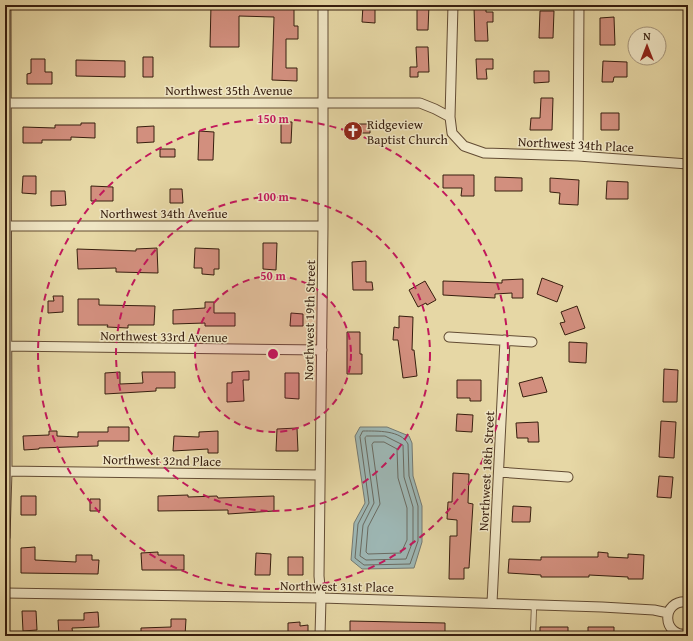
<svg xmlns="http://www.w3.org/2000/svg" width="693" height="641" font-family="'Gentium Book Plus',serif">
<style>
.water{fill:#9db6b3;stroke:#747971}
.lines{fill:none;stroke-linecap:round;stroke-linejoin:round}
.shore{stroke:#6a6a60;stroke-width:1}
.building{fill:#d28f7e;stroke:#371e0e}
.lane-casing{stroke:#634c34;stroke-width:6}
.street-casing{stroke:#634c34;stroke-width:11}
.lane{stroke:#efe5c4;stroke-width:4.5}
.street{stroke:#efe5c4;stroke-width:9}
.ring{fill:none;stroke:#c2185b;stroke-width:2;stroke-dasharray:7 5}
.labels{text-anchor:middle;stroke-width:3;stroke-linejoin:round;paint-order:stroke}
.street-label{font-size:13px;fill:#371e0e;stroke:#efe5c4}
.poi-label{font-size:13px;fill:#371e0e;stroke:#efe5c4;text-anchor:start}
.centre{fill:#c2185b;stroke:#efe5c4;stroke-width:2}
.ring-label{font-size:12px;text-anchor:middle;font-weight:bold;fill:#c2185b;stroke:#efe5c4;stroke-width:3;stroke-linejoin:round;paint-order:stroke}
</style>
<rect width="100%" height="100%" fill="#e6d7a5"/>
<filter id="stains"><feTurbulence type="fractalNoise" baseFrequency=".005" numOctaves="4"/><feColorMatrix values="0 0 0 0 .2 0 0 0 0 .09 0 0 0 0 .02 0 0 0 .5 -.17"/></filter>
<radialGradient id="worn" r=".72"><stop offset=".6" stop-color="#630" stop-opacity="0"/><stop offset="1" stop-color="#630" stop-opacity=".3"/></radialGradient>
<path class="water" d="M 360,427 L 387,427 L 409,436 L 412,443 L 413,476 L 422,506 L 422,542 L 414,568 L 362,569 L 351,560 L 354,523 L 365,503 L 355,436 Z"/>
<g class="lines">
<path class="shore" d="M 363,431 C 377,431 401,430 408,444 L 409,476 L 418,506 L 418,541 L 410,564 L 364,565 L 355,558 L 358,524 L 369,503 L 360,437 Z
M 367,436 L 385,436 L 403,445 L 404,477 L 413,507 L 413,541 L 406,559 L 366,560 L 360,556 L 363,525 L 374,503 L 365,438 Z
M 374,442 L 384,442 L 397,449 L 398,478 L 407,508 L 407,540 L 401,553 L 368,554 L 366,552 L 368,527 L 380,504 L 372,445 Z"/>
</g>
<path class="building" d="M 211,5 L 294,5 L 294,26 L 298,26 L 298,39 L 286,39 L 286,68 L 297,68 L 297,81 L 272,80 L 274,17 L 239,16 L 239,47 L 210,47 Z
M 363,5 L 375,5 L 375,23 L 362,22 Z
M 417,5 L 429,5 L 428,30 L 417,30 Z
M 474,7 L 486,7 L 486,12 L 493,12 L 493,22 L 487,22 L 488,41 L 475,41 Z
M 540,11 L 554,11 L 553,38 L 539,38 Z
M 614,17 L 615,45 L 600,45 L 600,18 Z
M 416,47 L 428,47 L 429,72 L 418,72 L 418,77 L 410,77 L 410,67 L 417,67 Z
M 143,57 L 153,57 L 153,77 L 143,77 Z
M 31,59 L 45,59 L 45,72 L 52,72 L 52,84 L 27,84 L 27,74 L 31,73 Z
M 476,59 L 493,59 L 493,69 L 486,69 L 487,79 L 477,79 Z
M 76,60 L 125,61 L 125,77 L 76,76 Z
M 603,61 L 627,62 L 627,77 L 614,77 L 613,82 L 602,82 Z
M 534,71 L 549,71 L 549,82 L 534,83 Z
M 541,98 L 553,98 L 552,130 L 530,130 L 531,118 L 540,118 Z
M 601,113 L 619,113 L 619,130 L 601,130 Z
M 281,122 L 292,122 L 291,143 L 281,143 Z
M 81,123 L 95,123 L 95,138 L 71,137 L 71,140 L 42,140 L 42,143 L 23,143 L 23,127 L 55,128 L 55,125 L 81,125 Z
M 355,124 L 370,124 L 370,133 L 356,133 Z
M 154,126 L 154,142 L 137,143 L 137,127 Z
M 199,131 L 214,132 L 213,160 L 198,160 Z
M 160,149 L 175,149 L 175,157 L 160,157 Z
M 443,175 L 474,175 L 474,196 L 461,196 L 462,188 L 443,188 Z
M 23,176 L 36,176 L 36,194 L 22,193 Z
M 495,177 L 522,178 L 522,191 L 495,191 Z
M 550,178 L 579,180 L 578,205 L 559,204 L 560,193 L 550,192 Z
M 607,181 L 628,182 L 628,199 L 606,199 Z
M 91,186 L 113,187 L 113,201 L 91,201 Z
M 170,189 L 182,189 L 183,203 L 170,203 Z
M 51,191 L 65,191 L 66,205 L 51,206 Z
M 263,243 L 277,243 L 276,270 L 263,269 Z
M 157,248 L 158,273 L 116,272 L 116,268 L 78,269 L 77,249 L 136,251 L 136,249 Z
M 195,248 L 219,249 L 219,269 L 214,269 L 214,275 L 202,274 L 202,268 L 194,268 Z
M 366,261 L 366,282 L 372,282 L 373,290 L 353,290 L 352,262 Z
M 542,278 L 563,286 L 557,302 L 537,294 Z
M 523,279 L 523,298 L 512,298 L 512,293 L 495,294 L 495,298 L 443,295 L 443,281 L 502,283 L 502,280 Z
M 425,281 L 436,300 L 427,305 L 426,303 L 418,307 L 409,290 Z
M 53,296 L 63,296 L 63,312 L 48,313 L 48,301 L 54,301 Z
M 78,299 L 99,299 L 99,305 L 155,306 L 154,325 L 128,325 L 128,328 L 107,327 L 108,325 L 78,325 Z
M 205,302 L 214,302 L 214,313 L 235,313 L 235,326 L 205,326 L 205,323 L 173,324 L 173,310 L 205,308 Z
M 577,306 L 585,328 L 565,335 L 560,323 L 565,322 L 561,312 Z
M 291,313 L 303,314 L 303,326 L 290,326 Z
M 399,316 L 413,317 L 412,350 L 414,350 L 417,376 L 403,378 L 398,340 L 393,340 L 394,327 L 399,328 Z
M 347,332 L 360,332 L 360,354 L 362,354 L 362,374 L 347,374 Z
M 569,342 L 587,343 L 586,363 L 569,362 Z
M 664,369 L 678,370 L 677,402 L 663,402 Z
M 249,371 L 249,380 L 243,380 L 244,401 L 227,402 L 227,383 L 232,383 L 232,372 Z
M 120,372 L 120,384 L 143,383 L 142,372 L 175,372 L 175,388 L 156,388 L 156,391 L 105,394 L 105,373 Z
M 285,373 L 299,373 L 299,399 L 285,398 Z
M 542,377 L 547,392 L 523,397 L 519,383 Z
M 457,380 L 481,380 L 481,401 L 470,401 L 470,398 L 457,398 Z
M 457,414 L 473,415 L 472,432 L 456,431 Z
M 661,421 L 676,422 L 674,458 L 659,457 Z
M 538,422 L 539,442 L 528,442 L 528,438 L 517,438 L 516,423 Z
M 108,427 L 129,427 L 129,441 L 98,441 L 98,446 L 39,448 L 39,449 L 24,450 L 23,436 L 49,435 L 49,431 L 57,431 L 57,436 L 78,437 L 78,432 L 108,432 Z
M 297,428 L 298,451 L 276,451 L 277,429 Z
M 218,431 L 218,453 L 208,453 L 208,449 L 173,451 L 174,436 L 199,437 L 199,432 Z
M 453,473 L 469,474 L 468,503 L 473,504 L 469,568 L 464,568 L 464,579 L 449,579 L 450,536 L 457,536 L 457,520 L 447,519 L 448,502 L 452,502 Z
M 659,476 L 673,477 L 671,498 L 657,497 Z
M 188,495 L 188,497 L 217,496 L 218,498 L 274,496 L 274,511 L 228,514 L 228,510 L 158,511 L 158,496 Z
M 21,496 L 36,496 L 36,515 L 21,515 Z
M 90,499 L 100,499 L 100,511 L 90,511 Z
M 513,506 L 531,507 L 530,522 L 512,522 Z
M 35,547 L 35,560 L 76,562 L 76,555 L 92,555 L 92,560 L 99,560 L 98,574 L 21,573 L 21,548 Z
M 158,552 L 158,555 L 184,555 L 184,570 L 142,570 L 141,553 Z
M 598,552 L 608,553 L 608,557 L 628,558 L 628,554 L 644,555 L 643,579 L 628,579 L 628,577 L 589,575 L 589,577 L 541,577 L 541,575 L 508,573 L 509,559 L 541,560 L 541,557 L 598,557 Z
M 256,553 L 271,554 L 270,575 L 255,575 Z
M 288,557 L 303,557 L 303,575 L 288,575 Z
M 22,611 L 36,611 L 37,630 L 23,631 Z
M 98,612 L 99,627 L 72,628 L 73,636 L 59,636 L 58,620 L 84,620 L 84,613 Z
M 171,619 L 186,619 L 185,636 L 141,636 L 141,628 L 171,627 Z
M 350,621 L 445,623 L 445,636 L 350,636 Z
M 300,622 L 300,626 L 308,625 L 308,634 L 288,635 L 288,623 Z
M 540,627 L 568,627 L 568,636 L 540,636 Z
M 588,627 L 614,627 L 614,636 L 588,636 Z"/>
<g class="lines">
<g class="lane-casing">
<path id="lane" d="M 533,636 L 534,605"/>
</g>
<g class="street-casing">
<path id="street" d="M 453,5 L 450,117 L 452,133 L 464,146 L 484,153 L 578,156 L 688,164
M 5,103 L 420,103 L 435,109 L 450,117
M 578,156 L 579,5
M 5,226 L 323,226
M 449,337 L 532,342
M 5,346 L 322,350
M 5,471 L 320,475
M 499,472 L 568,477
M 5,537 L 7,471 L 6,5
M 5,593 L 321,598 L 602,607 L 654,610 L 668,613
M 688,602 C 660,599 662,638 688,634
M 492,603 L 505,340
M 320,636 L 321,598 L 319,576 L 323,226 L 323,5"/>
</g>
<use href="#lane" class="lane"/>
<use href="#street" class="street"/>
</g>
<circle cx="273" cy="354" r="78" fill="#c2185b" fill-opacity=".12"/>
<g class="ring">
<circle cx="273" cy="354" r="78"/>
<circle cx="273" cy="354" r="157"/>
<circle cx="273" cy="354" r="235"/>
</g>
<defs>
<g id="church-disc" transform="scale(1)"><circle r="9.5" fill="#8f2418" stroke="#efe5c4"/><path d="M-1.2-6h2.4v3.5h3.3v2.4h-3.3V6h-2.4V-.1h-3.3v-2.4h3.3Z" fill="#fff"/></g>
</defs>
<g fill-rule="evenodd">
<use href="#church-disc" x="353" y="131"/>
</g>
<g class="labels">
<g class="street-label">
<text x="229" y="95">Northwest 35th Avenue</text>
<text transform="translate(576 144) rotate(3)" y="5">Northwest 34th Place</text>
<text x="164" y="218">Northwest 34th Avenue</text>
<text transform="translate(309 320) rotate(-89)" y="5">Northwest 19th Street</text>
<text transform="translate(164 336) rotate(1)" y="5">Northwest 33rd Avenue</text>
<text transform="translate(162 460) rotate(1)" y="5">Northwest 32nd Place</text>
<text transform="translate(486 471) rotate(-87)" y="5">Northwest 18th Street</text>
<text transform="translate(337 586) rotate(1)" y="5">Northwest 31st Place</text>
</g>
<g class="poi-label">
<text x="367" y="129">Ridgeview<tspan x="367" dy="15">Baptist Church</tspan></text>
</g>
</g>
<circle cx="273" cy="354" r="6" class="centre"/>
<g class="ring-label">
<text x="273" y="123">150 m</text>
<text x="273" y="201">100 m</text>
<text x="273" y="280">50 m</text>
</g>
<rect width="693" height="641" fill="none" stroke="#e6d7a5" stroke-width="20"/>
<rect x="6" y="6" width="681" height="629" fill="none" stroke="#371e0e" stroke-width="2"/>
<rect x="10" y="10" width="673" height="621" fill="none" stroke="#371e0e"/>
<g transform="translate(647 46)"><circle r="19" fill="#efe5c4" stroke="#a5957b"/>
<path d="M0-3L7 15L0 10L-7 15Z" fill="#8f2418"/>
<text y="-6" font-size="11" font-weight="bold" text-anchor="middle" fill="#371e0e">N</text>
</g>
<rect width="100%" height="100%" filter="url(#stains)"/>
<rect width="100%" height="100%" fill="url(#worn)"/>
</svg>
